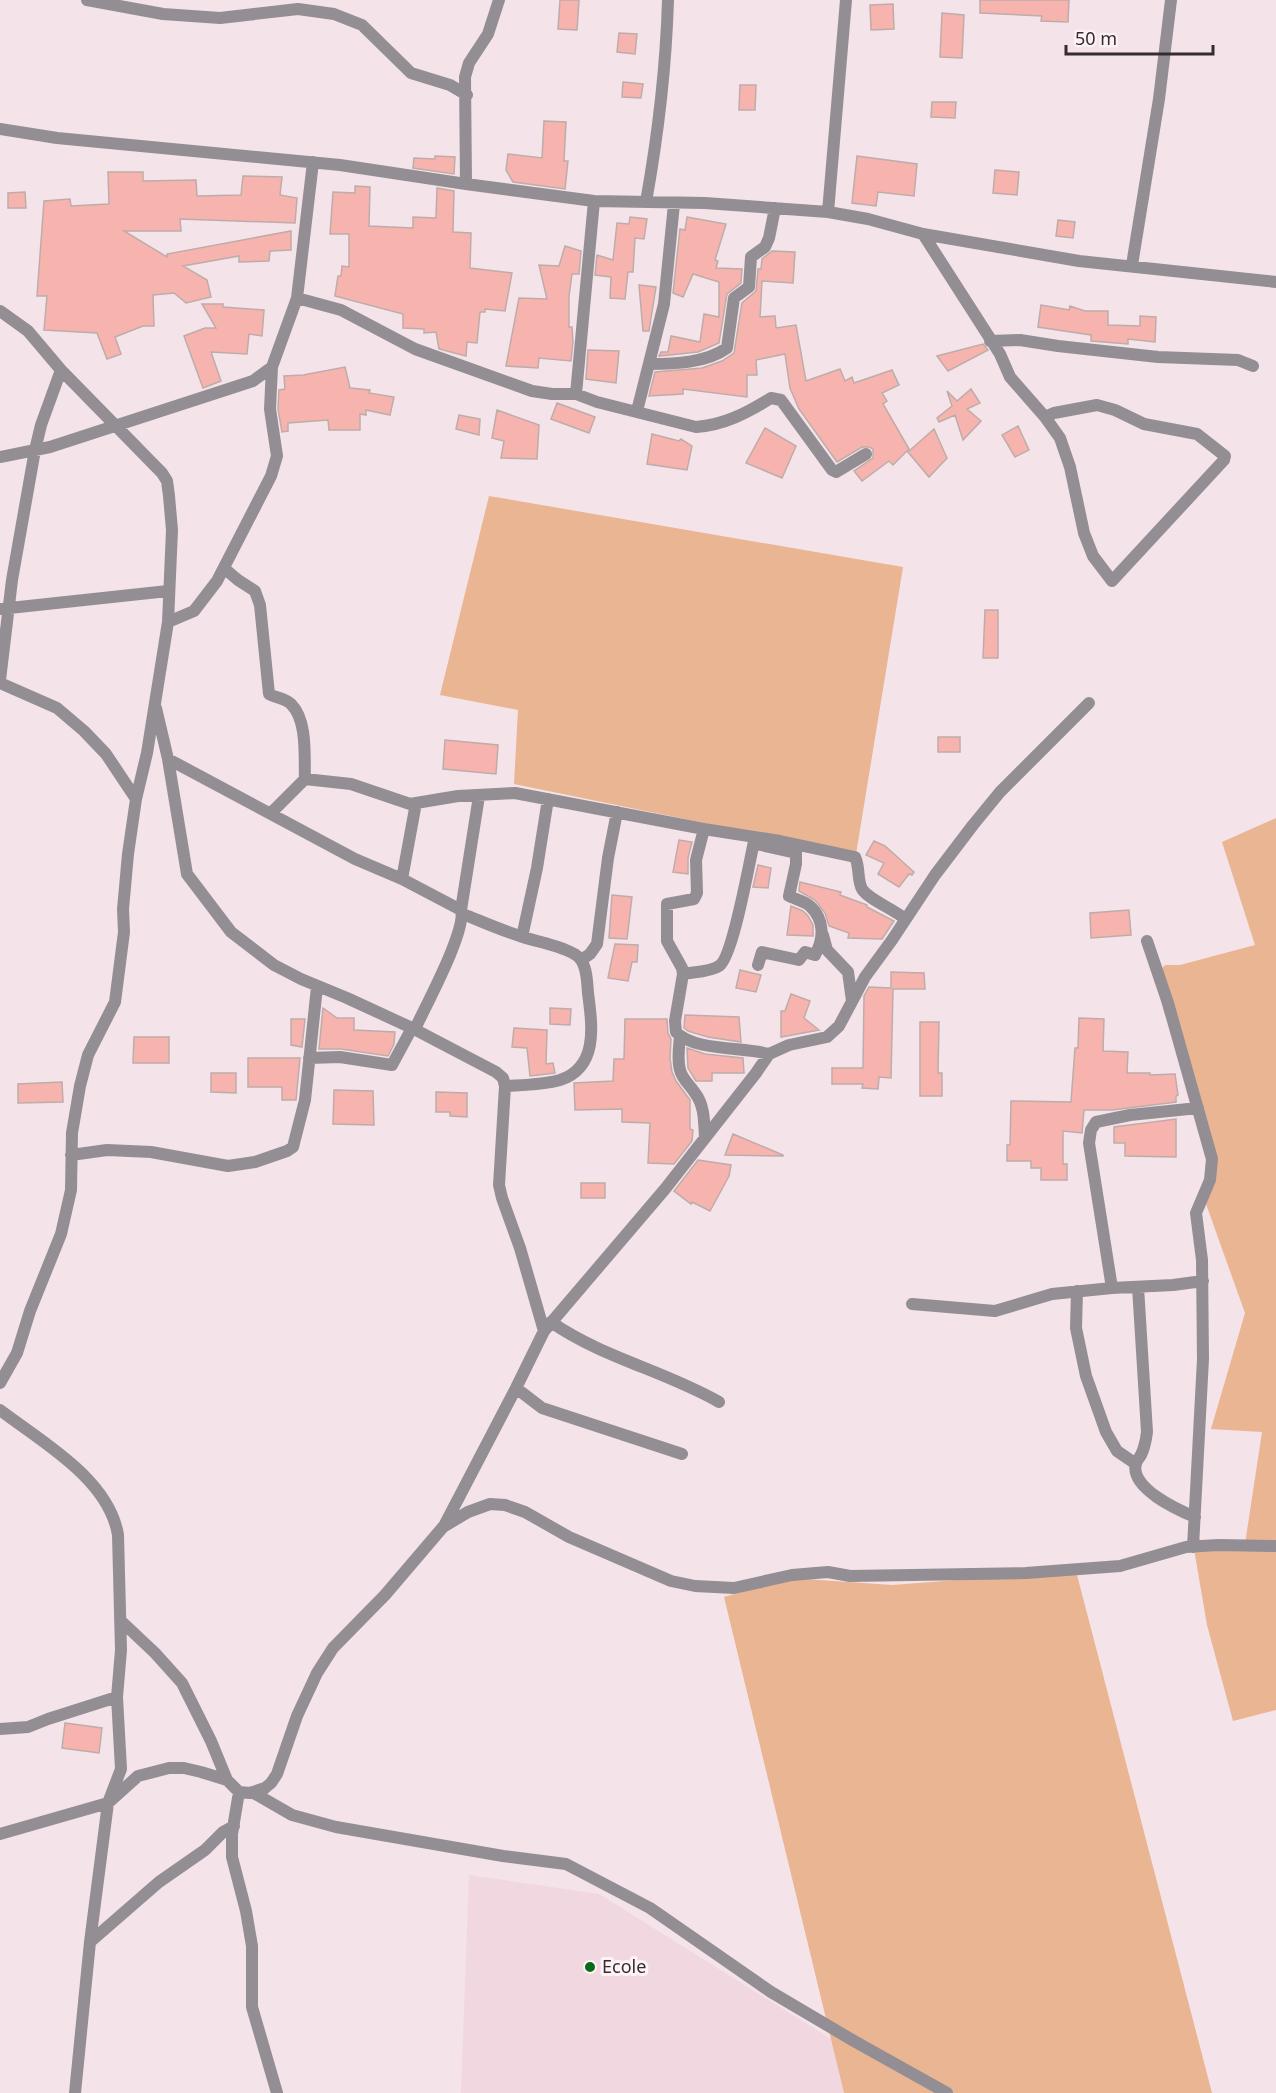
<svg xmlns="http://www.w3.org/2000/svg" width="1276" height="2093" font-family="'Noto Sans',sans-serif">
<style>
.built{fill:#f1d7e0}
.green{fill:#e9b592}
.building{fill:#f7b4ae;stroke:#beacaa;stroke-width:1.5}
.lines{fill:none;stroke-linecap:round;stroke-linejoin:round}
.minor{stroke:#938e93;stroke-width:12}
.poi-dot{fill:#076a16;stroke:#fdf2f6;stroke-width:2}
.labels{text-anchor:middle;stroke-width:6;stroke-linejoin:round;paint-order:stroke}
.poi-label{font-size:18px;fill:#332d2f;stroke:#fdf2f6;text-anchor:start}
</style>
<rect width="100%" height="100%" fill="#f4e3e8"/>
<path class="built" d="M 469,1875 L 599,1894 L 831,2039 L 844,2093 L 461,2093 Z"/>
<path class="green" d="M 489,496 L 903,567 L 856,854 L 514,784 L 518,710 L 440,695 Z
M 1276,818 L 1276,1710 L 1233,1721 L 1207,1625 L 1194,1549 L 1245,1544 L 1262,1432 L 1211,1429 L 1245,1313 L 1206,1204 L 1206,1156 L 1188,1078 L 1164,1012 L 1155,975 L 1165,965 L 1180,965 L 1255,945 L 1222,842 Z
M 1076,1571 L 1212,2093 L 844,2093 L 724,1597 L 790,1578 L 892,1585 Z"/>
<path class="building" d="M 560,0 L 579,0 L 577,30 L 558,29 Z
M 980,0 L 1069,0 L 1068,22 L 1041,21 L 1042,16 L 980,13 Z
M 893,4 L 894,29 L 871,30 L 870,5 Z
M 942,13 L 964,15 L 962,58 L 940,57 Z
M 619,33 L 637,34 L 635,54 L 617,52 Z
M 623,82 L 643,84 L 641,98 L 622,97 Z
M 740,85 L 756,85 L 755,110 L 739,110 Z
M 932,102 L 956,102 L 955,118 L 931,117 Z
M 544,121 L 566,122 L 564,161 L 568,161 L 565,189 L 513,182 L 506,170 L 508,154 L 542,158 Z
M 435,156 L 455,157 L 454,174 L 413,168 L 414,158 L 435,159 Z
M 857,156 L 917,164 L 914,196 L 878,192 L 876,206 L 852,203 Z
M 995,170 L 1019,172 L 1017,195 L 993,193 Z
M 108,172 L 143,172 L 143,181 L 196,180 L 197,196 L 241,195 L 243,176 L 282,177 L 280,195 L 297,198 L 295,223 L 180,219 L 181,231 L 124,231 L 167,257 L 167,254 L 291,231 L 291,250 L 270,251 L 269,261 L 239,262 L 239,256 L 183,266 L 207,280 L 211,297 L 186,303 L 174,293 L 153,295 L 154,326 L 143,326 L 115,337 L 121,354 L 107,359 L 97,333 L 44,330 L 47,296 L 37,296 L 44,201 L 70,199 L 71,206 L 109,204 Z
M 355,186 L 370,187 L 369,226 L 413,228 L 413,217 L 436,218 L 437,188 L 454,191 L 453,232 L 471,233 L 470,268 L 512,273 L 505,311 L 485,309 L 485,312 L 480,312 L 477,343 L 467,342 L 466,356 L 439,349 L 436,332 L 424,333 L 424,329 L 403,328 L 403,314 L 335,296 L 338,276 L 341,276 L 342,266 L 349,267 L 349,234 L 330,234 L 333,192 L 355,193 Z
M 25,192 L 26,208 L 8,208 L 8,193 Z
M 630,217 L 647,219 L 644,239 L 635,238 L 633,272 L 628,272 L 625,299 L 610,298 L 611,277 L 595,275 L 597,255 L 613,260 L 617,223 L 629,224 Z
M 687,217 L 726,224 L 715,260 L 718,261 L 716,268 L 742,269 L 741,283 L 727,294 L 719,343 L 698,352 L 659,356 L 661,352 L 668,352 L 671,336 L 700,342 L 704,314 L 719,317 L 719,282 L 693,274 L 683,297 L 673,293 L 680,229 L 685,230 Z
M 1058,220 L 1075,222 L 1073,238 L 1056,236 Z
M 565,246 L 581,251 L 579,274 L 572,274 L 569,296 L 569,327 L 572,327 L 573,342 L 571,361 L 539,358 L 538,368 L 506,366 L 519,298 L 547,299 L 539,265 L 559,266 Z
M 772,251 L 795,252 L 793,283 L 762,281 L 760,317 L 775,316 L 776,328 L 796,325 L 806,381 L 840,369 L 845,381 L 852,377 L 854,383 L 892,370 L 899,385 L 882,393 L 887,401 L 883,404 L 909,449 L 893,465 L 889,461 L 862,481 L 854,471 L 873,458 L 873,449 L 869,447 L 862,447 L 837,462 L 799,409 L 790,388 L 785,354 L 756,360 L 757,375 L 747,375 L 747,397 L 683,389 L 683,394 L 649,396 L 655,372 L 702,368 L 722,361 L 734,353 L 742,303 L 756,291 L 758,269 L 761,269 L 762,259 Z
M 639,285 L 656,287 L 649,331 L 643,331 Z
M 202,304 L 223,304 L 223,307 L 264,310 L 262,336 L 249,334 L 247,354 L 211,352 L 221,381 L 203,388 L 184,336 L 205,328 L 216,328 Z
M 1041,305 L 1069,310 L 1070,306 L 1085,311 L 1108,311 L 1108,325 L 1140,326 L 1140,316 L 1156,317 L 1155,342 L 1128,339 L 1128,344 L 1091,341 L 1091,335 L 1038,327 Z
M 983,344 L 988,350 L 948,371 L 937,356 Z
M 588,350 L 619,351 L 616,383 L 586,379 Z
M 345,367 L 350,388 L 370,390 L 369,393 L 394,397 L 390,415 L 366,410 L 366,415 L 360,414 L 360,430 L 329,430 L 328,420 L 288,423 L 288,431 L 282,432 L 278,409 L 279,390 L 285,389 L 284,376 L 303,375 Z
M 971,389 L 980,403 L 967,409 L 981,421 L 963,440 L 955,415 L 939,422 L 937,418 L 952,406 L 947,391 L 957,401 Z
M 557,403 L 595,417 L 589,433 L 551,419 Z
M 497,410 L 539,425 L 537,459 L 501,458 L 504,441 L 492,438 Z
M 459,415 L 480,419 L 479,435 L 456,429 Z
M 1018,426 L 1029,450 L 1015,457 L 1002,435 Z
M 765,428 L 796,446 L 782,478 L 746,463 Z
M 934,429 L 947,458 L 929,477 L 908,452 Z
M 652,434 L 679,441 L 681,439 L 692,446 L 687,470 L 647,464 Z
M 985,610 L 998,610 L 998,658 L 983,658 Z
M 938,737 L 960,737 L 960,752 L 938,752 Z
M 445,740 L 498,745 L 496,774 L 443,769 Z
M 679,840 L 692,842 L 688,858 L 688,874 L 673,872 Z
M 874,841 L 885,846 L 914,872 L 912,875 L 909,874 L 899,887 L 878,874 L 884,863 L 866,855 Z
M 758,865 L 771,868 L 768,888 L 753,887 Z
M 800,882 L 841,892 L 840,895 L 867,905 L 867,907 L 894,921 L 882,939 L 848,938 L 849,933 L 829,926 L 825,913 L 815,900 L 799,891 Z
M 612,895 L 632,897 L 627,939 L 609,938 Z
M 791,906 L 803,911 L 808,916 L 813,925 L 813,936 L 787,935 Z
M 1129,910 L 1131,935 L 1091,938 L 1090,913 Z
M 615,944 L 638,945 L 637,962 L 632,962 L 628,981 L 608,978 Z
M 740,970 L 761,975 L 756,992 L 736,988 Z
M 891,972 L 924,973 L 925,989 L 893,989 L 891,1078 L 879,1077 L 878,1089 L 862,1088 L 863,1084 L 832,1084 L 832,1068 L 863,1068 L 864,996 L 869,987 L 891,988 Z
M 791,994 L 810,1001 L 804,1018 L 819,1030 L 781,1037 L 781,1011 L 785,1011 Z
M 323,1008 L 337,1018 L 354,1018 L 354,1030 L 395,1032 L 394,1044 L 388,1056 L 341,1049 L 319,1049 Z
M 550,1008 L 571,1009 L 570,1025 L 550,1024 Z
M 685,1015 L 739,1017 L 741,1042 L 708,1037 L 688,1031 L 684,1028 Z
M 1079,1018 L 1104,1019 L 1103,1051 L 1128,1052 L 1127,1073 L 1150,1073 L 1150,1075 L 1175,1074 L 1178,1095 L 1176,1096 L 1176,1102 L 1112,1110 L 1084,1110 L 1082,1133 L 1063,1131 L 1063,1164 L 1067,1164 L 1067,1180 L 1041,1180 L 1041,1168 L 1031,1168 L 1031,1161 L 1007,1161 L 1007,1145 L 1010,1145 L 1011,1101 L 1071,1102 L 1075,1048 L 1078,1048 Z
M 291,1019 L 305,1019 L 302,1047 L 291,1045 Z
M 625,1019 L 667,1019 L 668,1033 L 671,1039 L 670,1058 L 672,1072 L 676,1081 L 690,1100 L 690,1129 L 693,1130 L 692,1141 L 674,1164 L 648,1163 L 650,1123 L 622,1122 L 622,1109 L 575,1110 L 574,1083 L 613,1081 L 614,1059 L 624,1059 Z
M 920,1022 L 939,1022 L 938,1073 L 942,1073 L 942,1096 L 920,1096 Z
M 514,1028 L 547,1030 L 546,1064 L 553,1063 L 555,1073 L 530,1076 L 527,1048 L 512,1047 Z
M 134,1037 L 169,1037 L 169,1063 L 133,1063 Z
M 687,1048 L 705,1054 L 743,1058 L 744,1073 L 712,1073 L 712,1081 L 696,1081 L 688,1068 Z
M 248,1058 L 300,1058 L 296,1100 L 282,1100 L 282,1087 L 248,1087 Z
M 211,1073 L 236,1073 L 236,1093 L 211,1092 Z
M 62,1082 L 63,1102 L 18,1103 L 18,1084 Z
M 334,1090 L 373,1091 L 374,1125 L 333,1124 Z
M 436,1092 L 467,1093 L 467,1117 L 450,1116 L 450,1112 L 436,1112 Z
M 1176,1119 L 1176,1157 L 1125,1156 L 1125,1143 L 1114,1143 L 1114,1127 Z
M 733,1134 L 783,1155 L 783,1156 L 725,1155 Z
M 698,1160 L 731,1165 L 729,1176 L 710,1211 L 692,1202 L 691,1204 L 674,1191 Z
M 581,1183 L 605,1183 L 605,1198 L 581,1198 Z
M 65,1723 L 102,1728 L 99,1753 L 62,1748 Z"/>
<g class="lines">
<path class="minor" d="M 87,0 L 163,14 L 220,18 L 298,9 L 334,14 L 362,25 L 411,73 L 450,85 L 467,95
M 0,129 L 57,138 L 340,165 L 466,184 L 594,201 L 705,203 L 828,212 L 868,219 L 923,234 L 1079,261 L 1276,282
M 466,184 L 465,77 L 469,63 L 488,34 L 499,0
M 646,202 C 658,135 666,68 668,0
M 828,212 L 846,0
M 923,234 L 1000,354 L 1010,377 L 1045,417 L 1060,438 L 1070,467 L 1084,533 L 1093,556 L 1112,581 L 1224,460 L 1225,456 L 1197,434 L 1144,424 L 1115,410 L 1097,405 L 1054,413 L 1045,417
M 1132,265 L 1159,99 L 1171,0
M 297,298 L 341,310 L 415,349 L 532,391 L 552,394 L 576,394 L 597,402 L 696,427 C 724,425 747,413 771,398 L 781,400 L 832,470 L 836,472 L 866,454
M 0,311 L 28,331 L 61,370 L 162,473 L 167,481 L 169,496 L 172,530 L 168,622 L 147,753 L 136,799 L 128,854 L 123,909 L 124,932 L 115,1002 L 88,1055 L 80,1086 L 72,1133 L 71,1190 L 61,1234 L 30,1311 L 17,1353 L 0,1383
M 990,341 L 1020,340 L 1058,346 L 1158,357 L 1238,360 L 1253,366
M 650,364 C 674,364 706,363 727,348 L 734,298 L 749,287 L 751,257 L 765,247 L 769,238 L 775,208
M 576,394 L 594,201
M 637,411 L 664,304 L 674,204
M 0,457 L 50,447 L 253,381 L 272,367 L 297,298 L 313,162
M 225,569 L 238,580 L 255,591 L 260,605 L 269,694 C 276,698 285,698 291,704 C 308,721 304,757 305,779
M 0,609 L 168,591
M 168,622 L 194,611 L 217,581 L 271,476 L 277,456 L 270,409 L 272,367
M 0,680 L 12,580 L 35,450 L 41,425 L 61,370
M 0,683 L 57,708 L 84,731 L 106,754 L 136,799
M 156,708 L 168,759 L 187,874 L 231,932 L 274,965 L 301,979 L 347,998 L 412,1028 L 496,1072 L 503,1078 L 505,1086 L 499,1185 L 502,1198 L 520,1248 L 544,1331
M 168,759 L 355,859 L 402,879 L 461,910 C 467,930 425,1007 415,1029
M 271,813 L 305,779 L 351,784 L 410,804 L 458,796 L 515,793 L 704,829 L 780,841 L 855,857 C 860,867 857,880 862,889 C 869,900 894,909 905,919
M 704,829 L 696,860 L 697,893 L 694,899 L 667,904 L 667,941 L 682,968 L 683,974 L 675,1021 L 676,1032 C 693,1051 744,1047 769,1054
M 402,879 L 416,803
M 461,910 L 479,796
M 463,914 C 483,922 503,931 523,937 C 538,942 563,946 576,955 C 587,962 587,981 588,993 C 592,1025 599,1067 560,1080 C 543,1085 522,1085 505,1086
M 823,935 L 827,950 L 848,972 L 852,1001
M 522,937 L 537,868 L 548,799
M 1147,941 L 1168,1003 L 1212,1159 L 1210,1180 L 1196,1213 L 1202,1260 L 1203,1359 L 1193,1547
M 581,960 L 590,954 L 597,944 L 608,858 L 617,812
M 758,965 L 762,952 L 799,960 L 805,952 L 815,955 C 824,939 825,920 810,906 C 806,902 795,899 789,896 L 796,864 L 796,853 L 761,845
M 683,974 C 693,972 710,972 719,966 C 733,958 750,858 755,837
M 680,1037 C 679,1047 677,1059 680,1070 C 682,1079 690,1085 695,1093 C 705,1106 704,1123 705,1138
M 309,1058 L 340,1057 L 392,1065 L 412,1028
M 71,1155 L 107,1150 L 151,1152 L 228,1166 L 255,1162 L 287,1151 L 293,1147 L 305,1100 L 317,987
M 1138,1287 L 1147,1432 C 1146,1440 1145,1447 1141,1455 C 1140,1457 1137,1460 1136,1463 C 1129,1488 1178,1510 1195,1517
M 1112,1288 L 1089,1143 L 1091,1130 L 1096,1122 L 1130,1115 L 1198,1108
M 1077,1291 L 1076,1328 L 1086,1376 L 1106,1432 L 1117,1451 L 1136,1464
M 912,1304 L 995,1311 L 1052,1294 L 1112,1288 L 1173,1285 L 1203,1281
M 551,1322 C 603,1358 665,1371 719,1402
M 516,1388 L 542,1408 L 682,1454
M 0,1410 C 42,1442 109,1479 118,1535 L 121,1650 L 117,1697 L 121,1769 L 108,1803 L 90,1942 L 75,2093
M 444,1526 L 516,1388 L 544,1331 L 665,1189 L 756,1073 L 769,1054 L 789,1045 L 827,1037 L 839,1026 L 865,977 L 892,940 L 935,875 L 973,825 L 1000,792 L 1089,703
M 120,1620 L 155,1653 L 182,1683 L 211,1741 L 227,1780 L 239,1792 L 232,1834 L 232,1857 L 246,1911 L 252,1946 L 252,2007 L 277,2093
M 0,1729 L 28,1727 L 48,1719 L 117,1697
M 239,1792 L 250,1793 L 265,1788 L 271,1783 L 277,1774 L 297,1716 L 317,1673 L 333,1648 L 385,1595 L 443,1527 L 468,1512 L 490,1504 L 505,1505 L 525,1512 L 569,1537 L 671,1581 L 695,1586 L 734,1588 L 792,1575 L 828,1572 L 850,1576 L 1026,1573 L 1120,1566 L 1186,1547 L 1218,1545 L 1276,1546
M 252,1792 L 292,1815 L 336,1827 L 503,1856 L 566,1864 L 650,1908 L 771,1992 L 854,2041 L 947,2093
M 0,1834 L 108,1803 L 138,1776 L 169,1768 L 184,1768 L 201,1772 L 227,1780
M 90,1942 L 159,1882 L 205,1850 L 223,1832 L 234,1826"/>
</g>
<circle class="poi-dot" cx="590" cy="1967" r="6"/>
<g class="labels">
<g class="poi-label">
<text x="602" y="1973">Ecole</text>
</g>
</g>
<path d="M1066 45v9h147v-9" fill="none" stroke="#332d2f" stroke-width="3"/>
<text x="1075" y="45" font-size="18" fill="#332d2f" stroke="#fdf2f6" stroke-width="4.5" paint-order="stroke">50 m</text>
</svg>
